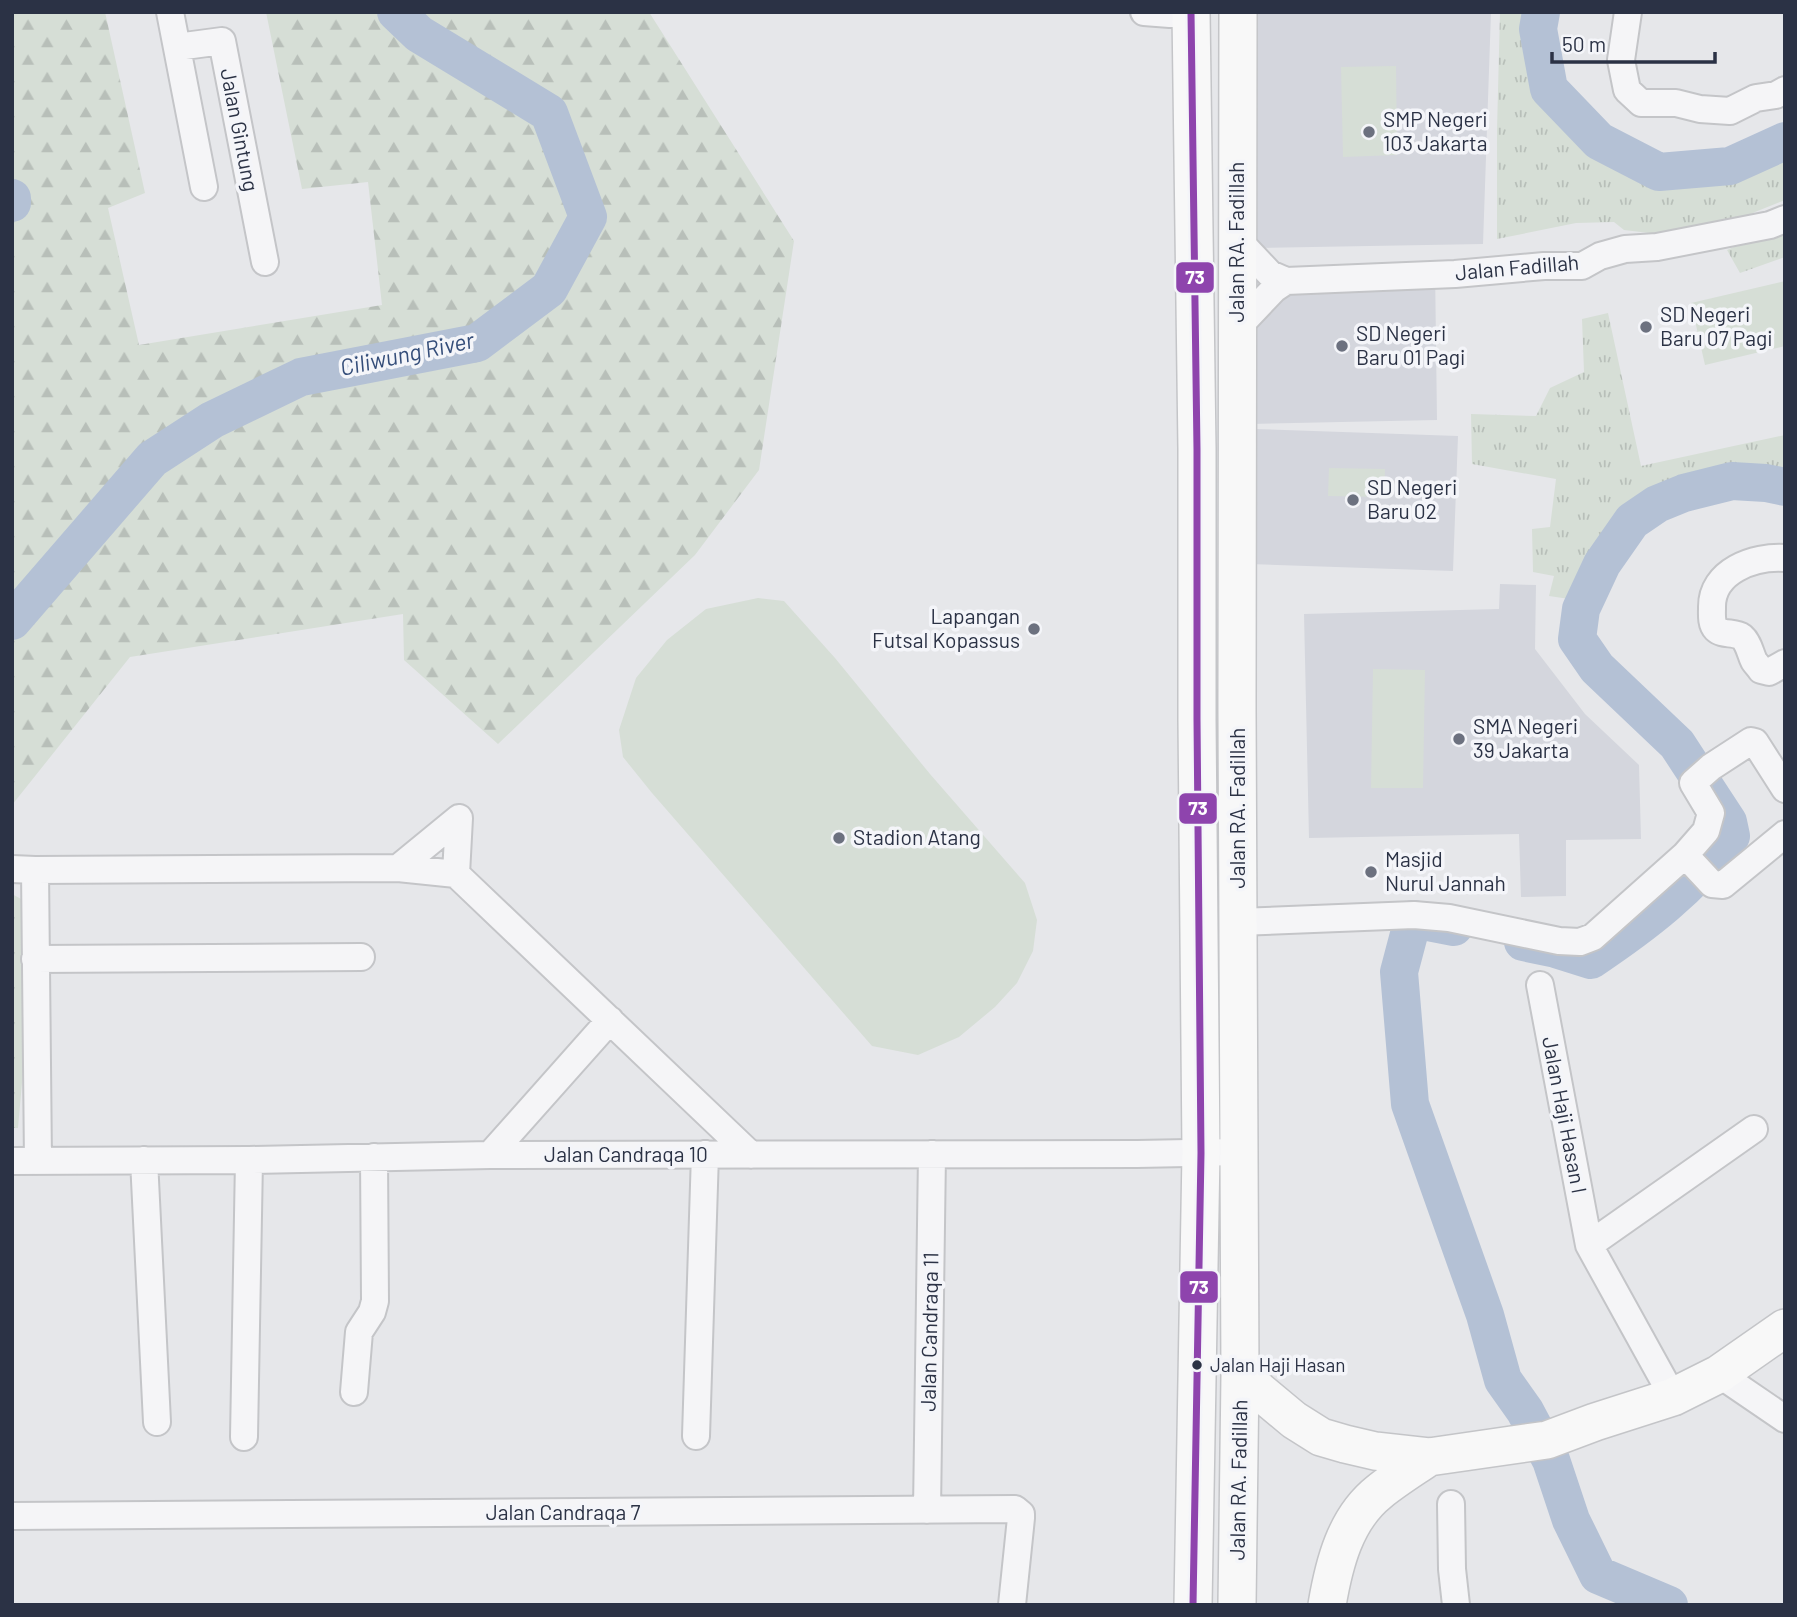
<svg xmlns="http://www.w3.org/2000/svg" width="1797" height="1617" font-family="Barlow,sans-serif">
<style>
.built{fill:#d4d6dd}
.grass{fill:url(#grass-tufts)}
.forest{fill:url(#forest-firs)}
.green{fill:#d6ded6}
.lines{fill:none;stroke-linecap:round;stroke-linejoin:round}
.river{stroke:#b4c1d5;stroke-width:38}
.street-casing{stroke:#c4c5c8;stroke-width:30}
.secondary-casing{stroke:#c4c5c8;stroke-width:40}
.street{stroke:#f5f5f7;stroke-width:26}
.secondary{stroke:#f8f8f8;stroke-width:37}
.bus-1-casing{stroke:#f4f5f9;stroke-width:12}
.bus-1{stroke:#8e44ad;stroke-width:7}
.poi-dot{fill:#6c717f;stroke:#f4f5f9;stroke-width:2.5}
.bus-dot{fill:#2b3245;stroke:#f4f5f9;stroke-width:2.5}
.labels{text-anchor:middle;stroke-width:7;stroke-linejoin:round;paint-order:stroke}
.bus-label{font-size:19px;fill:#2b3245;stroke:#f4f5f9;text-anchor:start}
.poi-label{font-size:21px;fill:#2b3245;stroke:#f4f5f9;text-anchor:start}
.street-label{font-size:21px;fill:#2b3245;stroke:#f4f5f9}
.water-label{font-size:23px;font-style:italic;fill:#344d79;stroke:#f4f5f9}
.line-badge{stroke:#f4f5f9;stroke-width:2.5}
.badge-label{font-size:19px;text-anchor:middle;font-weight:bold;fill:#fff}
</style>
<defs>
<pattern id="grass-tufts" width="24" height="20" patternUnits="userSpaceOnUse" patternTransform="scale(1.75)"><rect width="24" height="20" fill="#d6ded6"/><path d="M3 7l-1-3M5 7V3M7 7l1-3M15 17l-1-3M17 17v-4M19 17l1-3" fill="none" stroke="#b8bfb9"/></pattern>
<pattern id="forest-firs" width="22" height="20" patternUnits="userSpaceOnUse" patternTransform="scale(1.75)"><rect width="22" height="20" fill="#d6ded6"/><path d="M5 1l3.5 6h-7zM16 11l3.5 6h-7z" fill="#b8bfb9"/></pattern>
</defs>
<rect width="100%" height="100%" fill="#e6e7ea"/>
<path class="built" d="M 1250,12 L 1491,12 L 1483,244 L 1252,248 Z
M 1435,267 L 1437,420 L 1249,424 L 1247,271 Z
M 1254,429 L 1458,436 L 1453,571 L 1249,564 Z
M 1500,584 L 1536,585 L 1535,649 L 1585,714 L 1639,765 L 1641,839 L 1566,840 L 1566,896 L 1521,897 L 1519,834 L 1309,838 L 1304,614 L 1499,609 Z"/>
<path class="grass" d="M 1500,12 L 1529,12 L 1528,21 L 1538,89 L 1556,116 L 1616,162 L 1647,178 L 1665,184 L 1703,181 L 1715,182 L 1740,178 L 1785,159 L 1785,200 L 1755,212 L 1727,227 L 1666,235 L 1624,230 L 1614,222 L 1576,223 L 1497,239 L 1497,130 Z
M 1785,224 L 1785,257 L 1740,273 L 1727,250 Z
M 1608,313 L 1641,466 L 1785,435 L 1785,476 L 1776,474 L 1709,475 L 1652,498 L 1609,537 L 1576,600 L 1549,596 L 1554,576 L 1533,572 L 1532,529 L 1550,527 L 1556,479 L 1472,464 L 1471,414 L 1536,416 L 1550,388 L 1584,372 L 1582,319 Z
M 12,894 L 23,900 L 28,1015 L 18,1128 L 12,1128 Z"/>
<path class="forest" d="M 12,12 L 105,12 L 145,193 L 108,208 L 139,345 L 382,305 L 368,182 L 302,189 L 266,12 L 649,12 L 794,241 L 759,470 L 695,555 L 498,744 L 404,660 L 403,614 L 130,657 L 12,805 Z"/>
<path class="green" d="M 1396,66 L 1397,155 L 1343,157 L 1341,67 Z
M 1785,281 L 1785,346 L 1705,365 L 1691,303 Z
M 1329,468 L 1385,469 L 1384,497 L 1328,496 Z
M 758,598 L 784,601 L 835,658 L 930,774 L 1025,883 L 1037,920 L 1033,951 L 1017,983 L 995,1007 L 959,1037 L 918,1055 L 872,1046 L 652,793 L 623,757 L 619,730 L 636,678 L 667,640 L 706,609 Z
M 1373,669 L 1425,670 L 1423,788 L 1371,788 Z"/>
<g class="lines">
<path class="river" d="M 1541,12 L 1538,29 L 1549,89 L 1599,141 L 1659,172 L 1730,166 L 1785,141
M 12,198 L 12,203
M 12,621 L 152,459 L 212,420 L 301,377 L 477,343 L 549,289 L 588,217 L 549,113 L 419,34 L 396,12
M 1454,927 L 1413,919 L 1399,972 L 1410,1104 L 1485,1315 L 1503,1380 L 1525,1411 L 1551,1460 L 1571,1520 L 1598,1575 L 1669,1605
M 1523,942 L 1556,949 L 1591,960 C 1646,923 1689,890 1731,836 L 1728,822 L 1677,744 L 1597,668 L 1577,639 L 1581,609 L 1602,564 L 1632,521 L 1657,504 L 1684,493 L 1732,481 L 1766,483 L 1785,487"/>
<g class="street-casing">
<path id="street" d="M 170,12 L 204,187
M 1144,12 L 1170,14 L 1191,14
M 1628,12 L 1621,60 L 1627,90 L 1641,103 L 1676,103 L 1700,109 L 1730,111 L 1756,98 L 1776,95 L 1785,90
M 177,47 L 222,41 L 265,262
M 1237,239 L 1270,274 L 1286,281 L 1455,274 L 1544,266 L 1582,266 L 1600,256 L 1625,249 L 1657,247 L 1770,225 L 1785,219
M 1237,328 L 1274,289 L 1286,281
M 1785,558 C 1754,556 1711,571 1712,608 C 1712,614 1711,624 1716,629 C 1722,635 1735,632 1742,637 C 1749,643 1750,653 1754,661 C 1756,664 1759,667 1761,670 L 1769,672 L 1785,663
M 1685,855 L 1712,884 L 1723,885 L 1785,834
M 398,868 L 459,818 L 456,874
M 12,869 L 35,870 L 398,868 L 456,874 L 751,1155
M 35,870 L 38,1161
M 1238,922 L 1414,915 L 1449,918 L 1559,941 L 1580,942 L 1593,937 L 1685,855 L 1706,831 L 1711,813 L 1693,783 L 1711,767 L 1751,741 L 1755,742 L 1785,789
M 35,959 L 361,957
M 1540,985 L 1589,1245 L 1673,1397
M 490,1155 L 610,1020
M 144,1160 L 157,1422
M 12,1161 L 249,1160 L 490,1155 L 1137,1154 L 1239,1152
M 1589,1245 L 1754,1129
M 1719,1374 L 1785,1419
M 354,1392 L 359,1332 L 372,1312 L 375,1301 L 374,1157
M 696,1436 L 705,1154
M 244,1437 L 249,1160
M 1451,1504 L 1452,1569 L 1456,1605
M 927,1510 L 932,1154
M 12,1516 L 1015,1509 L 1021,1514 L 1021,1518 L 1012,1605"/>
</g>
<g class="secondary-casing">
<path id="secondary" d="M 1191,12 L 1197,449 L 1197,719 L 1201,1153 L 1193,1605
M 1240,1375 L 1294,1420 L 1321,1437 L 1345,1444 L 1375,1451 L 1429,1457 L 1547,1440 L 1595,1422 L 1673,1397 L 1719,1374 L 1785,1328
M 1237,1605 L 1240,1375 L 1237,709 L 1238,12
M 1327,1605 C 1334,1564 1345,1519 1379,1492 C 1395,1479 1413,1468 1429,1457"/>
</g>
<use href="#street" class="street"/>
<use href="#secondary" class="secondary"/>
<g class="bus-1-casing">
<path id="bus-1" d="M 1191,12 L 1197,449 L 1197,719 L 1201,1153 L 1193,1605"/>
</g>
<use href="#bus-1" class="bus-1"/>
</g>
<g class="poi-dot">
<circle cx="1369" cy="132" r="7"/>
<circle cx="1646" cy="327" r="7"/>
<circle cx="1342" cy="346" r="7"/>
<circle cx="1353" cy="500" r="7"/>
<circle cx="1034" cy="629" r="7"/>
<circle cx="1459" cy="739" r="7"/>
<circle cx="839" cy="838" r="7"/>
<circle cx="1371" cy="872" r="7"/>
</g>
<circle class="bus-dot" cx="1197" cy="1365" r="6"/>
<g class="labels">
<g class="bus-label">
<text x="1210" y="1372">Jalan Haji Hasan</text>
</g>
<g class="poi-label">
<text x="1383" y="127">SMP Negeri<tspan x="1383" dy="24">103 Jakarta</tspan></text>
<text x="1660" y="322">SD Negeri<tspan x="1660" dy="24">Baru 07 Pagi</tspan></text>
<text x="1356" y="341">SD Negeri<tspan x="1356" dy="24">Baru 01 Pagi</tspan></text>
<text x="1367" y="495">SD Negeri<tspan x="1367" dy="24">Baru 02</tspan></text>
<text x="1020" y="624" text-anchor="end">Lapangan<tspan x="1020" dy="24">Futsal Kopassus</tspan></text>
<text x="1473" y="734">SMA Negeri<tspan x="1473" dy="24">39 Jakarta</tspan></text>
<text x="853" y="845">Stadion Atang</text>
<text x="1385" y="867">Masjid<tspan x="1385" dy="24">Nurul Jannah</tspan></text>
</g>
<g class="street-label">
<text transform="translate(239 130) rotate(79)" y="7">Jalan Gintung</text>
<text transform="translate(1237 242) rotate(-90)" y="7">Jalan RA. Fadillah</text>
<text transform="translate(1517 268) rotate(-5)" y="7">Jalan Fadillah</text>
<text transform="translate(1238 808) rotate(-90)" y="7">Jalan RA. Fadillah</text>
<text transform="translate(1564 1115) rotate(79)" y="7">Jalan Haji Hasan I</text>
<text x="626" y="1162">Jalan Candraqa 10</text>
<text transform="translate(930 1332) rotate(-89)" y="7">Jalan Candraqa 11</text>
<text transform="translate(1239 1480) rotate(-89)" y="7">Jalan RA. Fadillah</text>
<text x="563" y="1520">Jalan Candraqa 7</text>
</g>
<g class="water-label">
<text transform="translate(407 354) rotate(-12)" y="8">Ciliwung River</text>
</g>
</g>
<g class="line-badge">
<rect x="1175" y="261" width="40" height="33" rx="7" fill="#8e44ad"/>
<rect x="1178" y="792" width="40" height="33" rx="7" fill="#8e44ad"/>
<rect x="1179" y="1270" width="40" height="34" rx="7" fill="#8e44ad"/>
</g>
<g class="badge-label">
<text x="1195" y="284">73</text>
<text x="1198" y="815">73</text>
<text x="1199" y="1294">73</text>
</g>
<rect width="1797" height="1617" fill="none" stroke="#2b3245" stroke-width="28"/>
<path d="M1552 52v10h163v-10" fill="none" stroke="#2b3245" stroke-width="3.5"/>
<text x="1562" y="52" font-size="21" fill="#2b3245" stroke="#f4f5f9" stroke-width="5" paint-order="stroke">50 m</text>
</svg>
